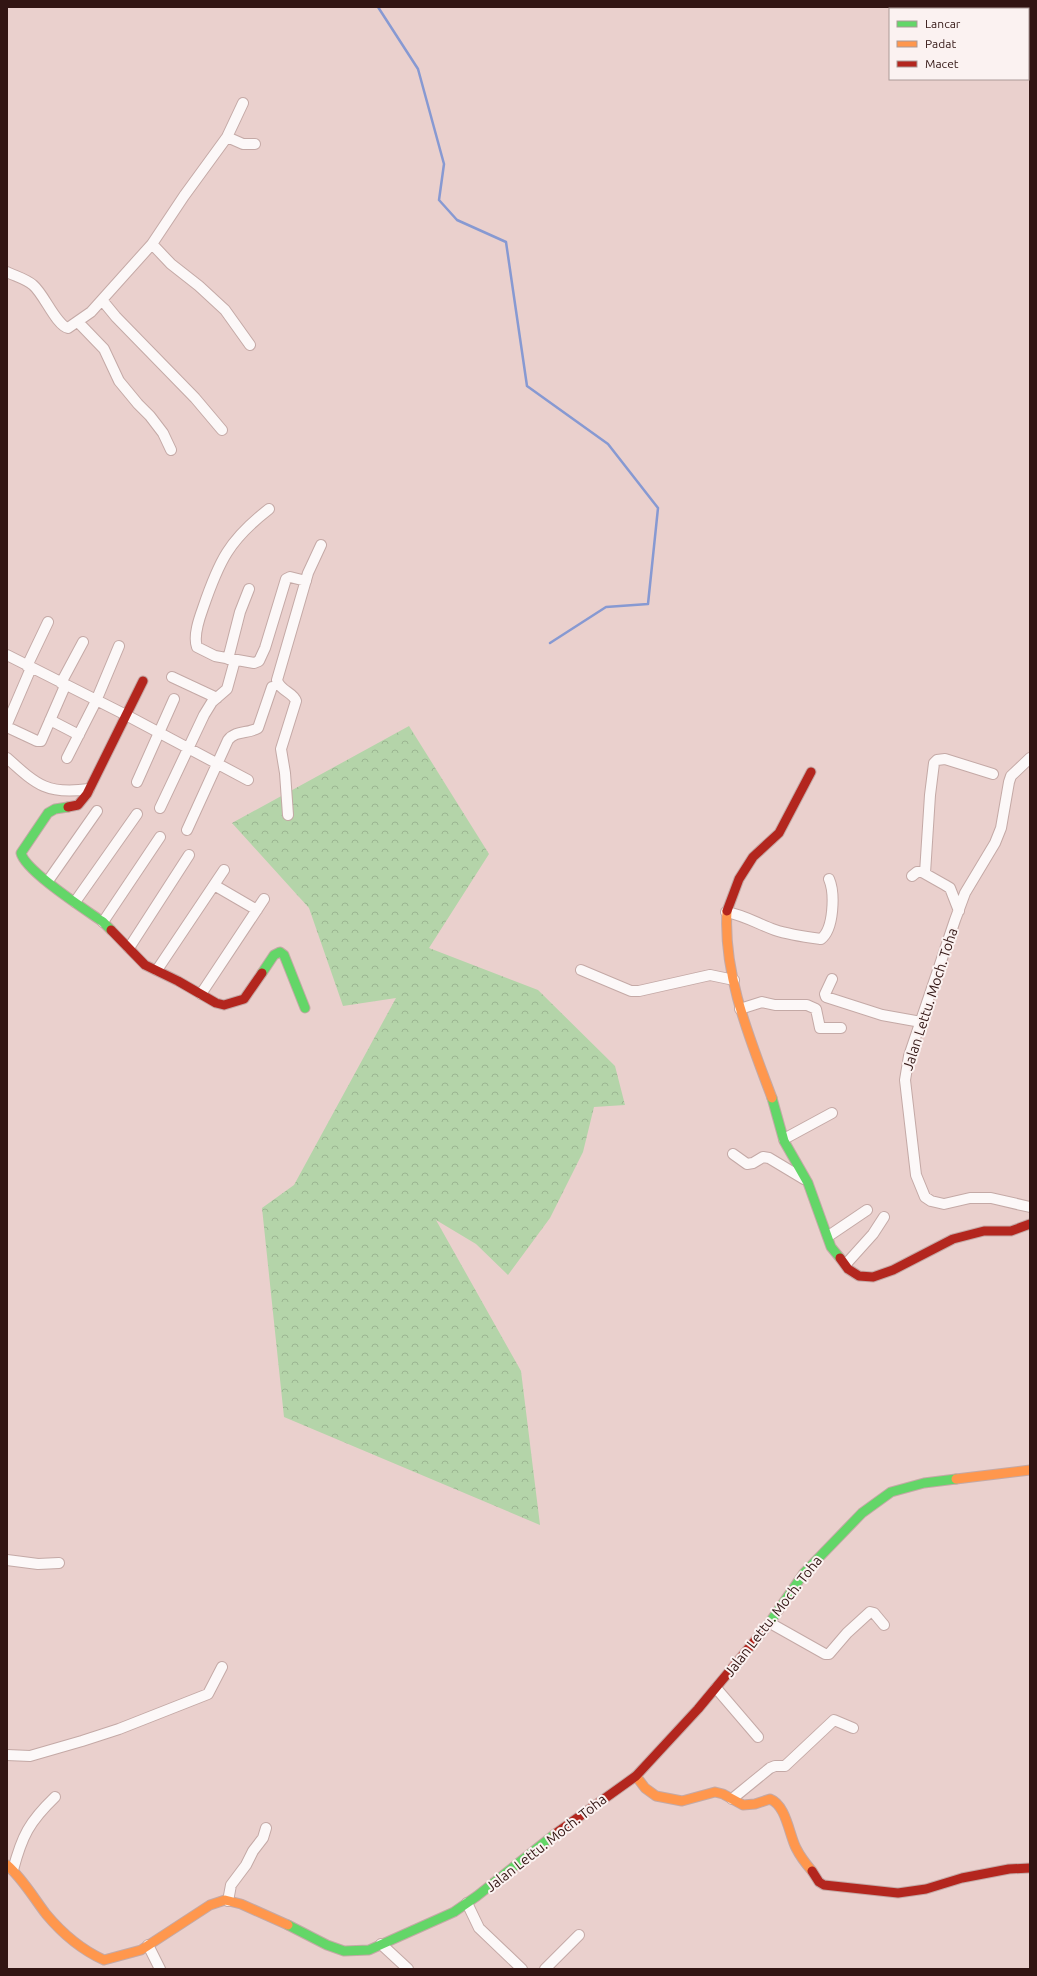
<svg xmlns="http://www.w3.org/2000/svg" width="1037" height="1976" font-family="Ubuntu,sans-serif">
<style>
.forest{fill:url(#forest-crowns)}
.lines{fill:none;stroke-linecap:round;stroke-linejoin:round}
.stream{stroke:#8799d2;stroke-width:2.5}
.street-casing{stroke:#c4a9a6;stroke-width:12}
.fast-casing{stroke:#c4a9a6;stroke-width:11}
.slow-casing{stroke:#c4a9a6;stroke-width:11}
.jam-casing{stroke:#c4a9a6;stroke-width:11}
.street{stroke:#fcf8f8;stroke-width:10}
.fast{stroke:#63d668;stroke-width:9}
.slow{stroke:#ff974d;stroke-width:9}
.jam{stroke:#b3261e;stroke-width:9}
.labels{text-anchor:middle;stroke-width:4;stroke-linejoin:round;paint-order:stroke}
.street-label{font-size:14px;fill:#321513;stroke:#fbf2f1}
</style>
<defs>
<pattern id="forest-crowns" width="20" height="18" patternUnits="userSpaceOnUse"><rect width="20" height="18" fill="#b4d4a9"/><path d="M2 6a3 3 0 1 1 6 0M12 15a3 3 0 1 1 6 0" fill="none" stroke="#9bb591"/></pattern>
</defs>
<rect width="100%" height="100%" fill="#ead0cd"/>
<path class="forest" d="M 409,726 L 489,854 L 429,948 L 538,990 L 615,1066 L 625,1105 L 594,1107 L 583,1152 L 550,1218 L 508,1275 L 476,1244 L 436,1220 L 521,1371 L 540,1525 L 284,1417 L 262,1208 L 294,1185 L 396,998 L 343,1006 L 309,908 L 232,823 Z"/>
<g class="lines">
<path class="stream" d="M 378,7 L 418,69 L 444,164 L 439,200 L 457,220 L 506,242 L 527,386 L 608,444 L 658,508 L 648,604 L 606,607 L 550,643"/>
<g class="street-casing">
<path id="street" d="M 227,137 L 243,144 L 255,144
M 152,244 L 171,264 L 199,286 L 225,310 L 250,345
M 7,272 C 15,276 26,279 33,285 C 44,294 56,325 68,328 L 91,312 L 152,244 L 184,196 L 227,137 L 243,103
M 102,300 L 116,317 L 195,398 L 222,430
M 78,322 L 104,349 L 119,381 L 138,404 L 150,416 L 163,433 L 171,450
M 269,509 C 229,540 219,561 203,608 C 199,619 193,636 197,647 L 215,656 L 254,663 L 259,661 L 265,648 L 286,579 L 290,577 L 306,581
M 7,655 L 126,715 L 248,780
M 228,659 L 240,612 L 249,589
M 27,666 L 48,622
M 172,677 L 217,698
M 61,683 L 83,642
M 50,720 L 79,735
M 7,724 L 31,668
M 7,727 L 37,741 L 41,741 L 65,686
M 7,758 C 37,785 47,795 89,789
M 67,758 L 96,701 L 119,646
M 1030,758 L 1011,776 L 1009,782 L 1001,828 L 995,843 L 965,893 L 955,920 L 909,1056 L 905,1080 L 916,1175 L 925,1197 L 931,1201 L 944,1204 L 970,1198 L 991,1198 L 1030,1207
M 137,782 L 174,699
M 160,808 L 204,715 L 212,702 L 227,689 L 235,660
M 288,815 L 285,773 L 281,749 L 296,701 C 293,692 280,691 277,680 L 308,573 L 321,545
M 187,830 L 228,740 C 236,730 248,734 258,728 L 272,687
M 925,873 L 930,795 L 934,763 L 937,760 L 945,759 L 993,774
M 912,876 L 917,872 L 922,872 L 945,885 L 950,888 L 959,911
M 48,881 L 97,811
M 214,885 L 257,910
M 75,902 L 137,814
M 726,912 C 744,915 758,924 775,930 C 790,935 806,937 821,939 C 834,929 835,893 829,879
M 103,922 L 160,837
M 129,948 L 189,855
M 157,970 L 224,870
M 581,970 L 631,991 L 639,991 L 710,975 L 734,980
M 832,979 L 825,994 L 826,997 L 882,1015 L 921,1022
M 201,994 L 264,899
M 740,1009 L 762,1002 L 775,1005 L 807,1005 L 816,1009 L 820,1028 L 841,1028
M 784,1139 L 832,1113
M 733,1154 L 747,1164 L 753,1163 L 763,1157 L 769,1158 L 804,1179
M 830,1235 L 867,1210
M 846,1264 L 873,1234 L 884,1217
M 7,1560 L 38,1564 L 59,1563
M 770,1623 L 825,1654 L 829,1654 L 847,1633 L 870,1612 L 874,1613 L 884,1625
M 716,1688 L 758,1737
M 7,1755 L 30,1756 L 82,1741 L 119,1729 L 208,1694 L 222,1667
M 732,1799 L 770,1768 L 775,1766 L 785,1766 L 834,1720 L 853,1728
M 13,1870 C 22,1836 29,1822 55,1797
M 228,1901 L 231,1885 L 246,1865 L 253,1851 L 263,1838 L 266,1828
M 467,1903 L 479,1928 L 522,1969
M 381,1944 L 408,1969
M 148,1945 L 160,1969
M 545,1969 L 579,1935"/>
</g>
<g class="fast-casing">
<path id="fast" d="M 68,807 L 55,809 L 48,813 L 21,853 C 25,871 86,910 103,922 L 111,930
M 262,973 L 274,955 L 280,952 L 284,955 L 305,1008
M 772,1098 L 784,1141 L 808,1183 L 831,1247 L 840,1258
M 768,1625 L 804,1573 L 862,1513 L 891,1492 L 924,1483 L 956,1479
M 288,1925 L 327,1945 L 344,1951 L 369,1950 L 454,1912 L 477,1896 L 555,1834"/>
</g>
<g class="slow-casing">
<path id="slow" d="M 727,911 C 723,975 750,1039 772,1098
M 956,1479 L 1030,1470
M 636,1776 L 645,1788 L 656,1796 L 682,1801 L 715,1792 L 723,1794 L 743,1805 L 755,1804 L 770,1799 C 786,1805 789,1834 796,1848 C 800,1856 806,1864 812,1871
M 7,1865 C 23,1879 33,1897 46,1914 C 61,1932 82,1950 104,1960 L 141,1950 L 210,1905 L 225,1900 L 241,1904 L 288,1925"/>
</g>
<g class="jam-casing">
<path id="jam" d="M 68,807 L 78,805 L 87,794 L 143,681
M 727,911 L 739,879 L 753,857 L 779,833 L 811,772
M 111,930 L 145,965 L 178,981 L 216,1003 L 224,1005 L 244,999 L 262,973
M 840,1258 L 848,1269 L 859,1276 L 873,1277 L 893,1270 L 953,1239 L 984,1231 L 1011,1231 L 1030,1224
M 555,1834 L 636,1776 L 698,1709 L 768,1625
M 812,1871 L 819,1882 L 824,1885 L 898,1893 L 926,1889 L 962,1878 L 1009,1869 L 1030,1868"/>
</g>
<use href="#street" class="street"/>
<use href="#fast" class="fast"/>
<use href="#slow" class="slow"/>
<use href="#jam" class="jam"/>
</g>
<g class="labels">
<g class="street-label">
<text transform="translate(930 999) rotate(-72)" y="5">Jalan Lettu. Moch. Toha</text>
<text transform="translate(773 1616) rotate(-52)" y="5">Jalan Lettu. Moch. Toha</text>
<text transform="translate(546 1843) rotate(-38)" y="5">Jalan Lettu. Moch. Toha</text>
</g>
</g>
<rect width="1037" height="1976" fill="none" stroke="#321513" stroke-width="16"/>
<rect x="889" y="8" width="140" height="72" fill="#fbf2f1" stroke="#ab9a98"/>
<rect x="897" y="21" width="20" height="6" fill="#63d668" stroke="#ab9a98"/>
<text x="925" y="28" font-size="12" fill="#321513">Lancar</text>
<rect x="897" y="41" width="20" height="6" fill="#ff974d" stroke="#ab9a98"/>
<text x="925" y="48" font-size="12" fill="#321513">Padat</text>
<rect x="897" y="61" width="20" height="6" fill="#b3261e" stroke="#ab9a98"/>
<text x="925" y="68" font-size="12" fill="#321513">Macet</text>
</svg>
